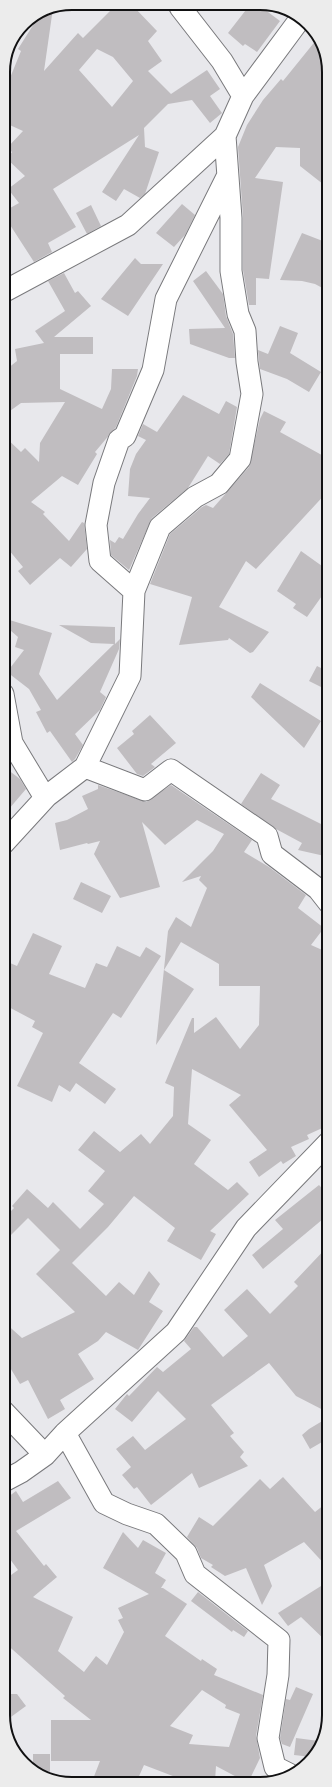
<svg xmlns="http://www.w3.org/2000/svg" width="332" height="1787" font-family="'PT Serif',serif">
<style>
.building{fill:#c0bdc0;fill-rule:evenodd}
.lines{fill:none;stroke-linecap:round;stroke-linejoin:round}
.minor-casing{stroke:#79797c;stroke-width:23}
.minor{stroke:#fff;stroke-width:21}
.rim{fill:none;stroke:#111112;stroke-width:2}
</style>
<rect width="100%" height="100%" fill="#e8e8ec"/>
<path class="building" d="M 249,6 L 260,6 L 280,21 L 257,52 L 245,44 L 243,46 L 228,33 Z
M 114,7 L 134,7 L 157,31 L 148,41 L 162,61 L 148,71 L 171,94 L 207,70 L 220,89 L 210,96 L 222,113 L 210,123 L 192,100 L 168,104 L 144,128 L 145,147 L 159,152 L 145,194 L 140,198 L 124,189 L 116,201 L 102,192 L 139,135 L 53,189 L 76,227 L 48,243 L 52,252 L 34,262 L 3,214 L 3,212 L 19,203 L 8,189 L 25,176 L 7,159 L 12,152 L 7,148 L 23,131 L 3,122 L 3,95 L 21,51 L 18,49 L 42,11 L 46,8 L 53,8 L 44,71 L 78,33 L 83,38 ZM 97,49 L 113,57 L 133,81 L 112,107 L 79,70 Z
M 317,39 L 328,64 L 328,188 L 300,166 L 300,148 L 276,147 L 255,178 L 283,182 L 269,279 L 256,278 L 256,305 L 249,305 L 243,270 L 243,217 L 238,147 L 247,125 L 263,100 L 281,79 L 283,81 Z
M 182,204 L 195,215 L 185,235 L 174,247 L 156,233 Z
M 91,205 L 101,226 L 87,234 L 76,213 Z
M 302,233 L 328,243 L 328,291 L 315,284 L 302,281 L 280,280 Z
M 135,258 L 141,264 L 163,264 L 128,316 L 101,299 Z
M 206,271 L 223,294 L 226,316 L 233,334 L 235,358 L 229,358 L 190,344 L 189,329 L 225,328 L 193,281 Z
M 64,273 L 75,293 L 78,291 L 91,306 L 54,337 L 93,337 L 93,354 L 60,354 L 60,389 L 102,409 L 111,389 L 112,369 L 138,369 L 137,376 L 116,427 L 95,452 L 97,454 L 78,485 L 62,476 L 31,502 L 45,512 L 43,514 L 69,541 L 82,522 L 84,523 L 87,549 L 71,567 L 60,558 L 30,585 L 18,571 L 23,567 L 3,543 L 3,435 L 21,452 L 25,448 L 39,462 L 40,443 L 65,402 L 21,403 L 3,416 L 3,372 L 17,361 L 15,349 L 44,343 L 35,331 L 65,311 L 48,281 Z
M 280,326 L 298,333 L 290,353 L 321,372 L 309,392 L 287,379 L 260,369 L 258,350 L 268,354 Z
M 183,395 L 219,414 L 226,401 L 237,407 L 229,454 L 220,464 L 208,456 L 188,488 L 152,518 L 129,570 L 111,555 L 110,540 L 115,543 L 119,537 L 123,539 L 138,514 L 150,498 L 128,496 L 130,469 L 136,454 L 146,440 L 138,436 L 143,424 L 157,432 Z
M 264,411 L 286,422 L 280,432 L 329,459 L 329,490 L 256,569 L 246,561 L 219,607 L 269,632 L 253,652 L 250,653 L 229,638 L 228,640 L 179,645 L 192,597 L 150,584 L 170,534 L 202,507 L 206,505 L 213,508 L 249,467 L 260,419 Z
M 301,551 L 329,571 L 329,586 L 307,617 L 293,608 L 296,604 L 277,591 Z
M 3,618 L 52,633 L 39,674 L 57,700 L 114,644 L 91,643 L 59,625 L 115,627 L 115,644 L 120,639 L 119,649 L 100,692 L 106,697 L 100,710 L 75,734 L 83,745 L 75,759 L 72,762 L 50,731 L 47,733 L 36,712 L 41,710 L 29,689 L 7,672 L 24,650 L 15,647 L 18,637 L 3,624 Z
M 317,666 L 329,672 L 329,691 L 309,681 Z
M 260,683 L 321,721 L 304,748 L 251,697 Z
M 150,715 L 176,743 L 151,764 L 155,767 L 143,776 L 137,774 L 117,748 L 134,734 L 132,731 Z
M 3,766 L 20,779 L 26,789 L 3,816 Z
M 261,773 L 280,785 L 271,799 L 329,828 L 329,857 L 298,850 L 302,843 L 276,829 L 241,804 Z
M 98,785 L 146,802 L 171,785 L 252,840 L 244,852 L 269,867 L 306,895 L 298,908 L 324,928 L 311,945 L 329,953 L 329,1125 L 307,1135 L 309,1139 L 291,1147 L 296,1156 L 283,1164 L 281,1161 L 259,1177 L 249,1162 L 267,1150 L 229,1105 L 241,1095 L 192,1069 L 188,1124 L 211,1140 L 194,1164 L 228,1190 L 237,1182 L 249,1194 L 210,1231 L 216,1234 L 201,1260 L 167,1241 L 175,1228 L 134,1196 L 108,1227 L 72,1263 L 106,1296 L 119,1282 L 134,1295 L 149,1271 L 160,1284 L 149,1302 L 163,1311 L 138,1350 L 106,1332 L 98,1341 L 78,1354 L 94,1379 L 60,1400 L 65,1409 L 48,1419 L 28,1380 L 20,1384 L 3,1356 L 3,1321 L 22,1338 L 75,1312 L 36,1274 L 60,1250 L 28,1218 L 3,1243 L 3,1219 L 14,1208 L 12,1206 L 27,1189 L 48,1208 L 53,1202 L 80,1229 L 104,1204 L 88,1191 L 105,1171 L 78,1150 L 94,1131 L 120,1152 L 141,1134 L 150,1144 L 173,1116 L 174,1087 L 165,1083 L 192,1018 L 194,1018 L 194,1033 L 216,1017 L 240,1049 L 259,1025 L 260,986 L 219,986 L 219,964 L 181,942 L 164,970 L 194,989 L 156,1045 L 168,931 L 176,917 L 191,927 L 207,888 L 199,880 L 201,876 L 182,882 L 213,851 L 224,834 L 197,820 L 165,845 L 142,822 L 160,887 L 120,898 L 94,854 L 100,841 L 88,844 L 87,843 L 60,850 L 55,823 L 67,820 L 88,809 L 82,796 L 98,789 Z
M 81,882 L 111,896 L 102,913 L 73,899 Z
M 33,933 L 62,946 L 49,974 L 85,988 L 96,963 L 107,967 L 117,946 L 140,957 L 146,947 L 161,956 L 121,1018 L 113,1013 L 79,1063 L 116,1089 L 105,1104 L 76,1083 L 70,1092 L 59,1085 L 52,1102 L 17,1086 L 43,1033 L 32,1027 L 35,1021 L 3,1004 L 3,960 L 17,966 Z
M 319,1185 L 329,1196 L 329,1214 L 263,1269 L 252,1255 L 283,1229 L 275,1220 Z
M 329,1245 L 329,1413 L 296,1396 L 269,1363 L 211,1405 L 234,1433 L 230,1436 L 244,1452 L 240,1457 L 248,1466 L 199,1488 L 192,1473 L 151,1505 L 137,1487 L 134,1489 L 122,1475 L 131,1467 L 116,1449 L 133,1436 L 145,1450 L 186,1419 L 158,1391 L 132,1422 L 115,1409 L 127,1394 L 129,1396 L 157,1367 L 163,1372 L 191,1349 L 184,1341 L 194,1327 L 197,1327 L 223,1357 L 248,1336 L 224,1310 L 247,1289 L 270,1314 L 298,1286 L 294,1282 Z
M 329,1417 L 329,1438 L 310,1449 L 302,1435 L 309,1429 Z
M 283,1477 L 315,1512 L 329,1501 L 329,1569 L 304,1542 L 264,1565 L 272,1586 L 262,1605 L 246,1568 L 225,1576 L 211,1567 L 213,1565 L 201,1558 L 197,1548 L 187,1537 L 199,1517 L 213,1526 L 260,1479 L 270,1489 Z
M 58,1481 L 71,1498 L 16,1531 L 44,1566 L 46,1564 L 57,1577 L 33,1597 L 73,1617 L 58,1651 L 84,1672 L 96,1656 L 107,1665 L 124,1632 L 118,1620 L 123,1618 L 118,1608 L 149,1594 L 103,1568 L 123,1532 L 138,1548 L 143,1540 L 166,1553 L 155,1573 L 166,1580 L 161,1588 L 163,1588 L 187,1604 L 165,1636 L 201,1661 L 202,1659 L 217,1669 L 214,1675 L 263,1695 L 256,1736 L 260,1758 L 248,1783 L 216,1766 L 215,1781 L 178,1778 L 144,1765 L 136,1783 L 102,1783 L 93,1779 L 100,1761 L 51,1761 L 51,1720 L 91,1720 L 63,1698 L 65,1696 L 4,1642 L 4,1580 L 18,1570 L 4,1551 L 4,1500 L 16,1491 L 23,1502 ZM 202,1690 L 226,1705 L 225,1708 L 240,1714 L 229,1747 L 189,1744 L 193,1735 L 170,1726 Z
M 329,1581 L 329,1599 L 322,1603 L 329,1613 L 329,1644 L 301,1617 L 288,1626 L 278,1613 Z
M 198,1592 L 248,1631 L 244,1637 L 233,1630 L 232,1632 L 191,1601 Z
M 296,1687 L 313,1694 L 290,1747 L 282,1744 L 280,1738 L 286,1699 L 290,1700 Z
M 10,1694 L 17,1694 L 26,1706 L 4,1722 L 4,1698 Z
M 296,1738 L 319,1741 L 312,1757 L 294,1755 Z
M 33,1754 L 50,1754 L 50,1778 L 33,1768 Z"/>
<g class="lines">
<g class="minor-casing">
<path id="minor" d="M 180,7 L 222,61 L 243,96
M 3,292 L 128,225 L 225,136 L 243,96 L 300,19
M 134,591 L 160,527 L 195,497 L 219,484 L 240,459 L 252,394 L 247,362 L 245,331 L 238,314 L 231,271 L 231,218 L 225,136
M 3,694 L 12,743 L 41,791 L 47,796
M 85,767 L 145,790 L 171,770 L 267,836 L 272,854 L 318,889 L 329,903
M 3,844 L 47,796 L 85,767 L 130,676 L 134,591 L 100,561 L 96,525 L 104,483 L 119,440 L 125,436 L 153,370 L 166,299 L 227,177
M 3,1411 L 45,1455
M 65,1433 L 104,1503 L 127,1514 L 156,1524 L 186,1553 L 195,1574 L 279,1640 L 278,1675 L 268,1738 L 275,1767 L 289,1774
M 4,1481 L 21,1472 L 45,1455 L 65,1433 L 176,1332 L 246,1228 L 329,1142"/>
</g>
<use href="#minor" class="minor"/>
</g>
<path d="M0 0H332V1787H0ZM72 10H260A62 62 0 0 1 322 72V1715A62 62 0 0 1 260 1777H72A62 62 0 0 1 10 1715V72A62 62 0 0 1 72 10Z" fill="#ececec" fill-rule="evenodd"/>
<path class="rim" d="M72 10H260A62 62 0 0 1 322 72V1715A62 62 0 0 1 260 1777H72A62 62 0 0 1 10 1715V72A62 62 0 0 1 72 10Z"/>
</svg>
